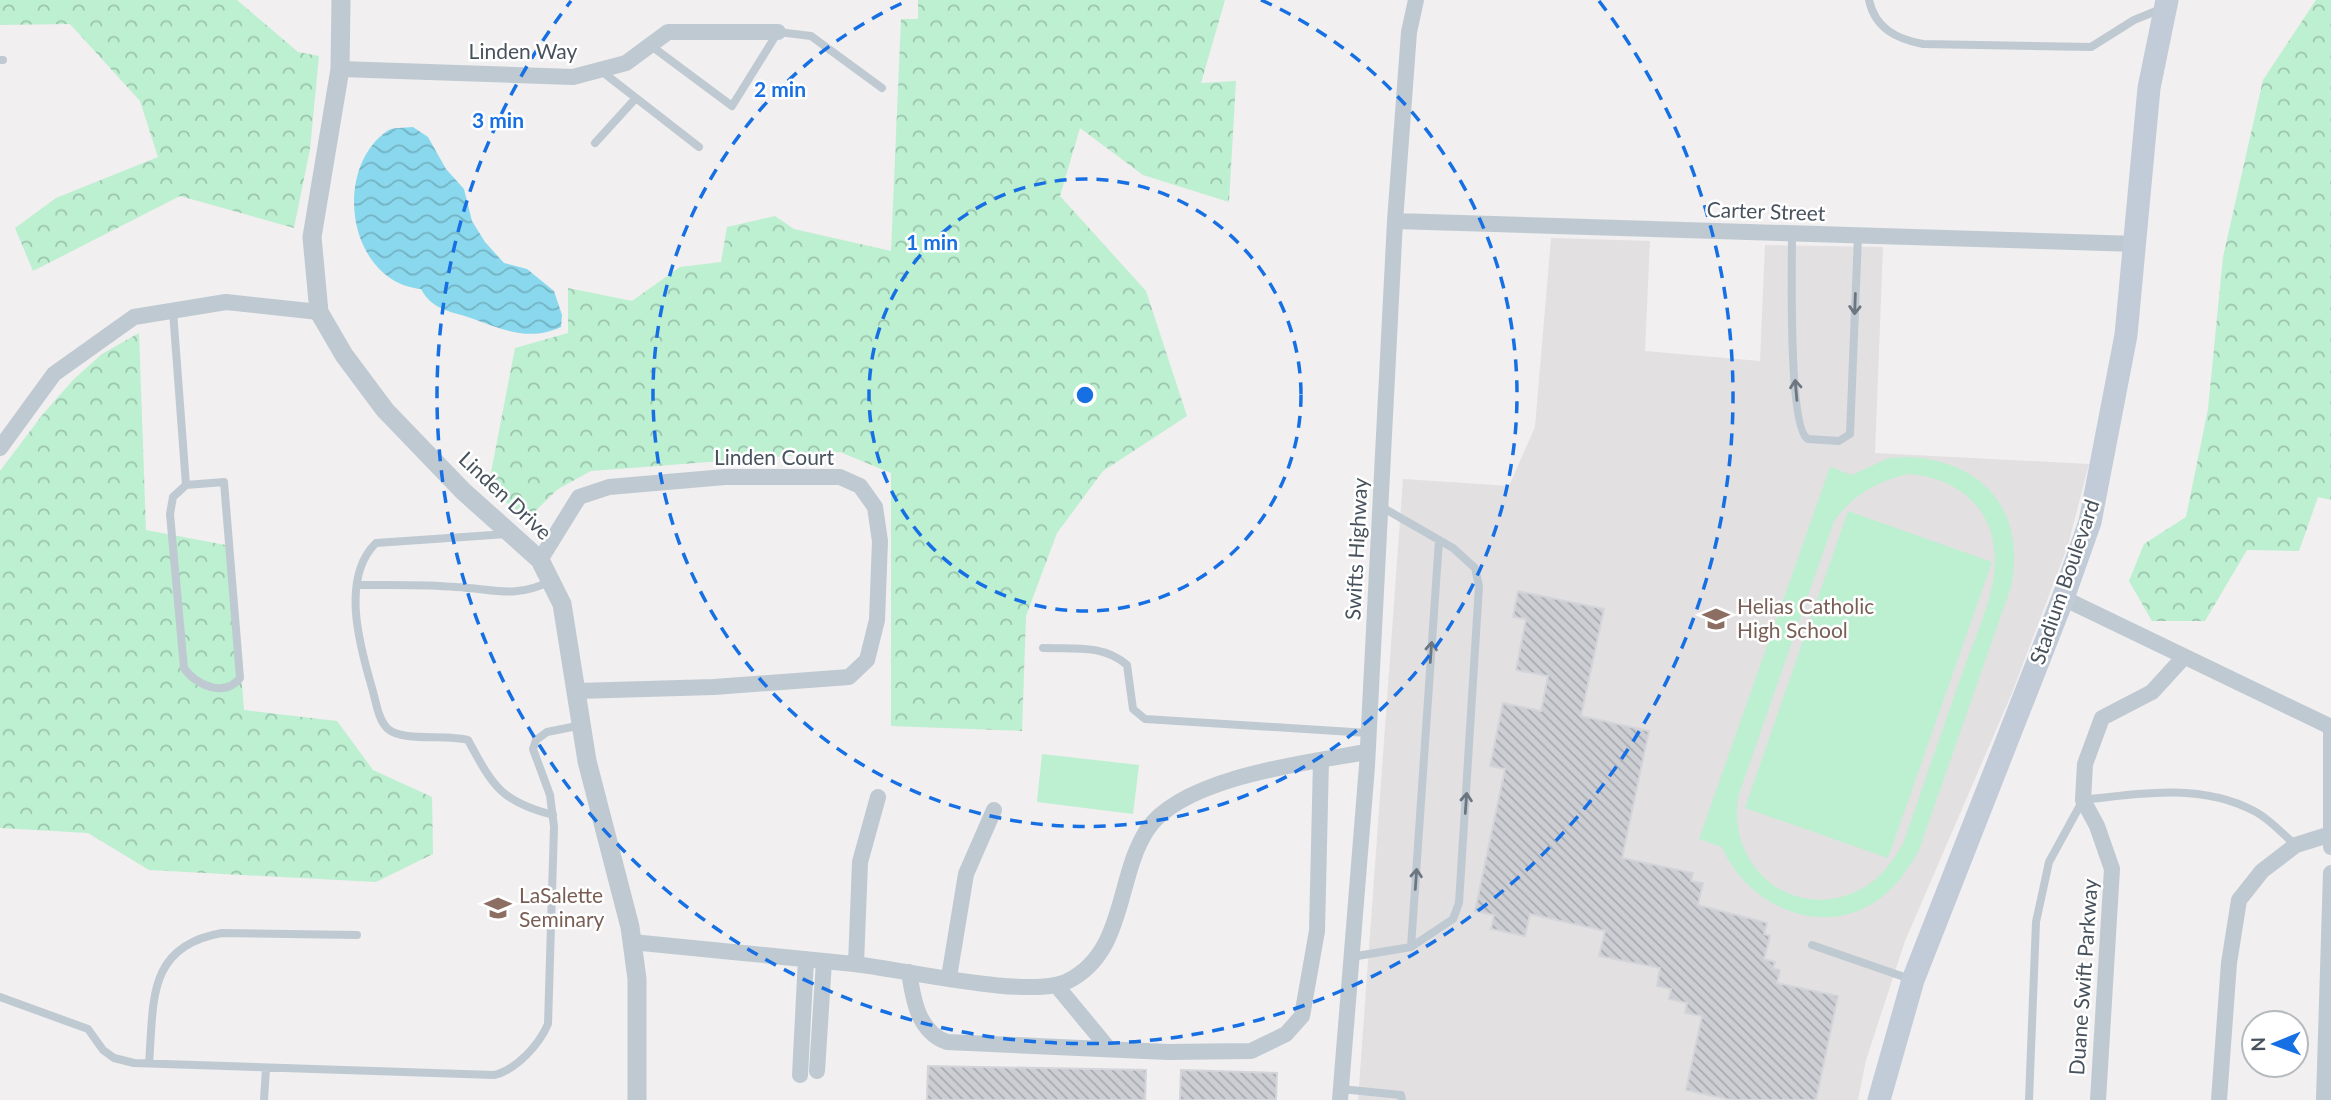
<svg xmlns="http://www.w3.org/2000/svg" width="2331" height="1100" font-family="Lato,sans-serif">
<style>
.education{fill:#e2e0e1}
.forest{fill:url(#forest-crowns)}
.park{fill:#bdefd1;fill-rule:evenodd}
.water{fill:url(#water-waves)}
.building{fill:url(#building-back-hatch);stroke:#d3d5da;stroke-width:2}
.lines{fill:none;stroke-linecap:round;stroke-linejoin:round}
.service{stroke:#bfc9d1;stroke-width:8}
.minor{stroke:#bfc9d1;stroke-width:16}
.tertiary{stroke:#bfc9d1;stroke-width:19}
.secondary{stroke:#c1ccd8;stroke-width:23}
.oneway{stroke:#6b7680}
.ring{fill:none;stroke:#1770e3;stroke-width:3.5;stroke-dasharray:12 9}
.labels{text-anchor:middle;stroke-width:5;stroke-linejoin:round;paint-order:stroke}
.street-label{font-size:21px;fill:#47525d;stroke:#fff}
.education-label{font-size:21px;fill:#785e54;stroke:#fff;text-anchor:start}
.centre{fill:#1770e3;stroke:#fff;stroke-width:3.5}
.ring-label{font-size:21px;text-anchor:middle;font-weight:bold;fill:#1770e3;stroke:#fff;stroke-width:5;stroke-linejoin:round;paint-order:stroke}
</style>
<defs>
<pattern id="forest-crowns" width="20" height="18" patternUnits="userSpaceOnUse" patternTransform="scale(1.75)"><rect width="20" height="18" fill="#bdefd1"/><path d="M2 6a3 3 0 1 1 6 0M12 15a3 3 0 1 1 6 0" fill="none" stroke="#9bc4ad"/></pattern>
<pattern id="water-waves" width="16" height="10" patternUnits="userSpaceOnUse" patternTransform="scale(1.75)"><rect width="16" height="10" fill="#8ad8ed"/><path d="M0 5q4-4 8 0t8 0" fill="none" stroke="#73b2c3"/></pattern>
<pattern id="building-back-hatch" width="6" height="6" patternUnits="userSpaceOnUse" patternTransform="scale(1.75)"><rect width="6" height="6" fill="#ccced4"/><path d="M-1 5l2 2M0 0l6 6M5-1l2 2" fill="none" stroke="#a7aaaf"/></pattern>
</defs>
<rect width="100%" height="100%" fill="#f1efef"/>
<path class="education" d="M 1551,238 L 1650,241 L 1645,351 L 1760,361 L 1765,245 L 1883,247 L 1875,453 L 2089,464 L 2068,545 L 2012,693 L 1905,941 L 1866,1060 L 1858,1100 L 1358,1100 L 1403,479 L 1509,486 L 1535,427 Z"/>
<path class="forest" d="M 0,0 L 237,0 L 298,52 L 319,56 L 310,149 L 294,228 L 180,196 L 33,271 L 15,228 L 56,198 L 158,157 L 140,101 L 70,24 L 0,25 Z
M 918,0 L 1225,0 L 1201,83 L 1236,81 L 1229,202 L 1143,175 L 1080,128 L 1060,196 L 1146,291 L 1187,416 L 1103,471 L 1057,533 L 1026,616 L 1022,731 L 891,726 L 891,473 L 840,452 L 591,471 L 558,489 L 527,519 L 488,488 L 515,348 L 568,333 L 568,288 L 632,301 L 680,267 L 721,262 L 727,227 L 775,216 L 794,229 L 891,251 L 901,19 L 918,19 Z
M 2316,0 L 2331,0 L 2331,500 L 2318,497 L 2299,551 L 2247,550 L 2205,621 L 2152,621 L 2129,581 L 2144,544 L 2186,517 L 2208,409 L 2223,257 L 2263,80 Z
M 139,333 L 146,530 L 231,546 L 244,710 L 337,721 L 373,770 L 432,797 L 433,854 L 376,882 L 149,870 L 88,833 L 0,828 L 0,471 L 43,414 L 74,379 L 102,354 Z"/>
<path class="park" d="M 1910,457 C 1986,462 2026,513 2011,587 L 1919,850 C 1909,868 1898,884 1882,897 C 1826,941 1748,908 1722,847 L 1699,839 L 1830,467 L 1852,475 L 1889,458 ZM 1908,474 C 1951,477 1988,501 1994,547 C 2000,588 1976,633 1963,671 C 1943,728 1923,786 1903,844 C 1892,861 1882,877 1865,887 C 1797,926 1727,870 1738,797 L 1834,521 C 1854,494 1876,482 1908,474 Z
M 1848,511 L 1992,562 L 1888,858 L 1745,808 Z
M 1042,754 L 1139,765 L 1133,814 L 1037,802 Z"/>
<path class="water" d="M 413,127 L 428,137 L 446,169 L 464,189 L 472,221 L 485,242 L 504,263 L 527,269 L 554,291 L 562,315 L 561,327 C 529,342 501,329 471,318 C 450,311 432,310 421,289 C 349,282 331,171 387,131 C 392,127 405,128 413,127 Z"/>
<path class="building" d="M 1518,591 L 1604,609 L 1581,716 L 1649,731 L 1622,858 L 1693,873 L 1691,881 L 1703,883 L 1698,905 L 1767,923 L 1764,934 L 1770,936 L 1764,959 L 1775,962 L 1773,968 L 1780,970 L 1777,983 L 1838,996 L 1816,1100 L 1731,1100 L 1686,1090 L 1702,1016 L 1685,1013 L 1687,1003 L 1669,999 L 1671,989 L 1657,986 L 1660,968 L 1599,956 L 1605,931 L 1530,914 L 1525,936 L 1491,929 L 1494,915 L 1475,911 L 1505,769 L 1490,766 L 1503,703 L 1541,711 L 1548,676 L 1516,670 L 1526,619 L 1513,617 Z
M 928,1066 L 1146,1070 L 1145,1100 L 927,1100 Z
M 1181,1070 L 1277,1073 L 1276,1100 L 1180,1100 Z"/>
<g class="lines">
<path class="service" d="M 1869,0 C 1875,28 1896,39 1923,44 L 2091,47 L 2134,20 L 2161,9
M 650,45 L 732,106 L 778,32 L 811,36 L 882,88
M 0,60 L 3,60
M 600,70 L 699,147
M 595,143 L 636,98
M 1792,233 C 1792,263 1788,429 1808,439 L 1839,441 L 1850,434 L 1858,236
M 173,311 L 186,485 L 173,497 L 170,514 L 184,668 C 195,685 225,698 240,678 L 224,482 L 186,485
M 507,534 L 376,543 C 340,578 360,647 372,688 C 376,701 378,720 388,729 C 403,742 446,734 468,740 C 493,786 500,801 553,815
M 358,585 C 391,585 424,584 456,587 C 495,589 514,599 551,581
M 1043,648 C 1073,649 1103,644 1127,665 L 1133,709 L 1145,719 L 1368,733
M 1812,945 L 1910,979
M 1411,947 L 1439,540
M 1351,957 L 1411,947 L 1453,919 L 1459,903 L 1479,586 L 1475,568 L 1453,548 L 1380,506
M 0,997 L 88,1029 L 103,1050 L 114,1058 L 134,1063 L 494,1075 C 516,1070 539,1045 548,1024 L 554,827 L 550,795 L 533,749 L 536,740 L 547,732 L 582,725
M 149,1063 C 154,1003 146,946 222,933 L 357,935
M 1341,1089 L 1401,1095 L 1402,1100
M 264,1100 L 266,1068
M 2029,1100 L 2036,922 L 2049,862 L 2083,800 C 2139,793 2202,783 2254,811 C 2269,818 2283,835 2296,845"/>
<path class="minor" d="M 340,69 L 573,77 L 626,63 L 668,32 L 778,32
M 1395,221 L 2137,244
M 0,448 L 54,374 L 134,317 L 226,302 L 319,312
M 540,560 L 579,497 L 609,487 L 725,477 L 840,477 L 860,486 L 875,507 L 880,541 L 877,620 L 867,660 L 849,677 L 714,687 L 577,691
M 2063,598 L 2331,727 L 2331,847
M 632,942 C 706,950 780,956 854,964 C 902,969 1030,1000 1068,981 C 1126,952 1116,878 1147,830 C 1182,777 1309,762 1367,752
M 856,964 L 860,862 L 878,797
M 909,972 C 913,999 918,1032 947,1042 L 1168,1052 L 1251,1051 L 1286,1034 L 1302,1016 L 1317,931 L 1321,760
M 949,977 L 966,874 L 994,810
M 1056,985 L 1109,1049
M 817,1071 L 824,961
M 800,1075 L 806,959
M 1340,1100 L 1367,766 L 1395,221 L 1409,32 L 1416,0
M 2098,1100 L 2112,869 L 2097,826 L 2083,800 L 2085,764 L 2102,718 L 2152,692 L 2184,657
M 2219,1100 L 2229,963 L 2239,900 L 2262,871 L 2296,845 L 2331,834
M 2324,1100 L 2331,873"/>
<path class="tertiary" d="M 341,0 L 340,69 L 312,237 L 319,312 L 344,355 L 385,410 L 463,491 L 540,560 L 562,604 L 587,761 L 630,927 L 637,979 L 637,1100"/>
<path class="secondary" d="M 1879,1100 L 1913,980 L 2063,598 L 2090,522 L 2126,335 L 2149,88 L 2167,0"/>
</g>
<defs><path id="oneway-shaft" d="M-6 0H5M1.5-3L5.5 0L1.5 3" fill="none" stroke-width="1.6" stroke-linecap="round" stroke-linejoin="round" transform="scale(1.75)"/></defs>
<g class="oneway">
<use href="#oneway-shaft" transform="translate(1855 304) rotate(92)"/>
<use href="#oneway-shaft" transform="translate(1796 390) rotate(-95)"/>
<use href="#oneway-shaft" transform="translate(1431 652) rotate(-86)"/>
<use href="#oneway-shaft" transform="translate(1466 803) rotate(-86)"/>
<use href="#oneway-shaft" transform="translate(1416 879) rotate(-86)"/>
</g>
<g class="ring">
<circle cx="1085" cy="395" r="216"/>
<path d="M1261 0A432 432 0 1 1 909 0"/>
<path d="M1599 1A648 648 0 1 1 571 1"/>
</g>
<defs>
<g id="school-bare" transform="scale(2.1)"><path d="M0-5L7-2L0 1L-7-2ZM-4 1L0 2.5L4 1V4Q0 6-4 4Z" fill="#8d6e63" stroke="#fff" stroke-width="2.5" paint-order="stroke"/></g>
</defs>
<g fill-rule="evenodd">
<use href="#school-bare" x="1716" y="619"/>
<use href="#school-bare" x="498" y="908"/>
</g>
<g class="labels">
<g class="street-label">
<text x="523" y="59">Linden Way</text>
<text transform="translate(1766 212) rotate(2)" y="7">Carter Street</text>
<text x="774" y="465">Linden Court</text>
<text transform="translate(505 496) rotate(43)" y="7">Linden Drive</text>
<text transform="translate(1357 549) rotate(-87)" y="7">Swifts Highway</text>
<text transform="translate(2065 582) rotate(-71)" y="7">Stadium Boulevard</text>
<text transform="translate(2084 977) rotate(-86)" y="7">Duane Swift Parkway</text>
</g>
<g class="education-label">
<text x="1737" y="614">Helias Catholic<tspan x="1737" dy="24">High School</tspan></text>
<text x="519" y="903">LaSalette<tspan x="519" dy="24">Seminary</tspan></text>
</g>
</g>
<circle cx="1085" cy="395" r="10" class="centre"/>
<g class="ring-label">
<text x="780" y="97">2 min</text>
<text x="498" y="128">3 min</text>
<text x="932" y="250">1 min</text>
</g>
<g transform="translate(2275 1044) rotate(269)"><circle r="33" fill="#ffffff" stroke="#b5babe" stroke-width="2"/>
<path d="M0-5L12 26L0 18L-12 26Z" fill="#1770e3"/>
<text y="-10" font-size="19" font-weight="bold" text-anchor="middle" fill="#47525d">N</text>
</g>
</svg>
